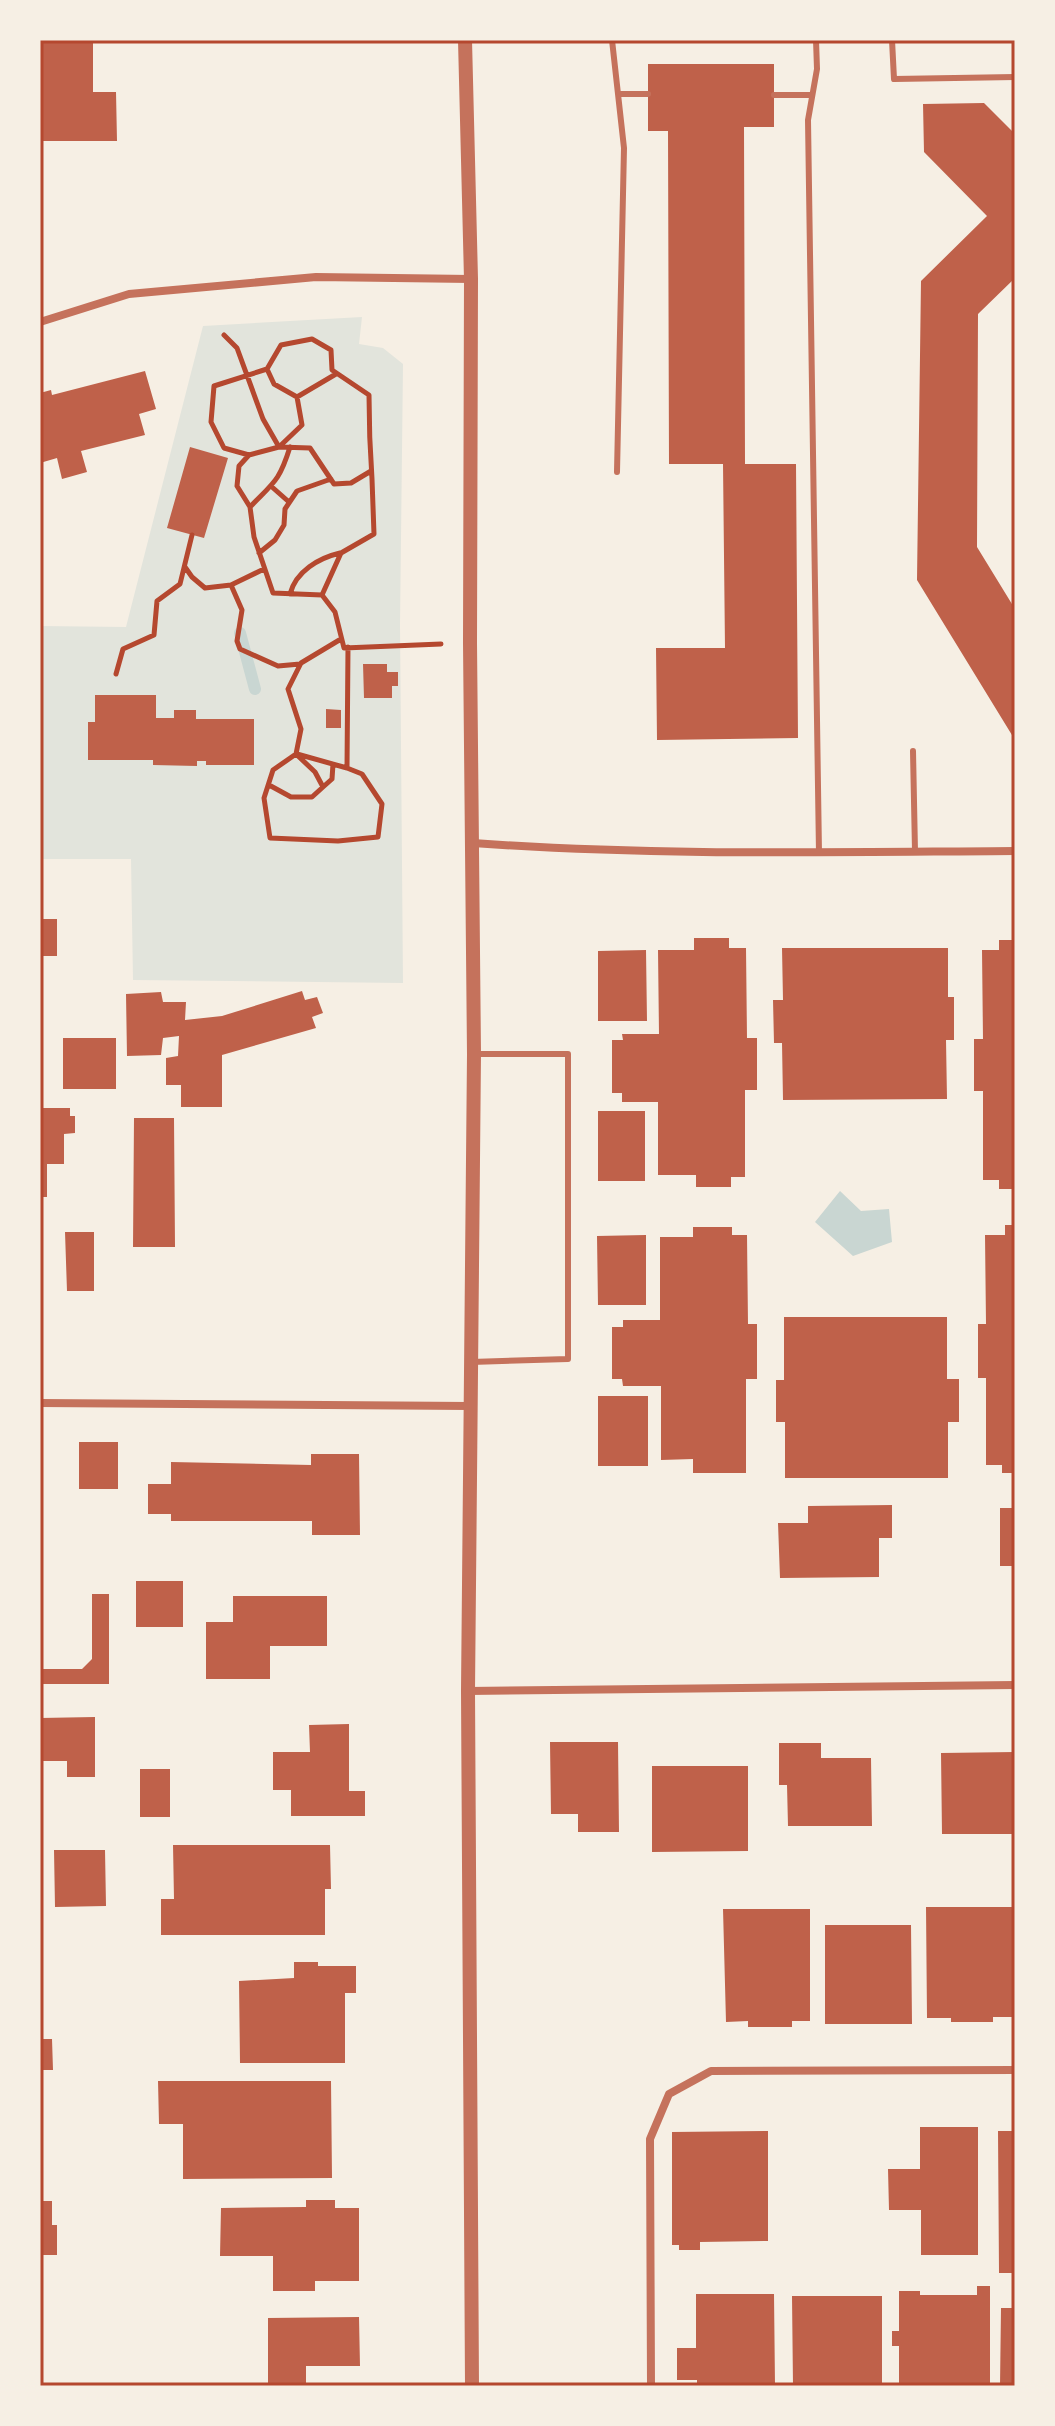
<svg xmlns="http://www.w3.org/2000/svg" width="1055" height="2426" font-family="'Archivo Narrow',sans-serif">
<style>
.green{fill:#e2e4dc}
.water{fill:#c9d6d2}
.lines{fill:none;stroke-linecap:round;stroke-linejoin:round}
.stream{stroke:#c9d6d2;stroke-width:12}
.building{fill:#bf614a}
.path{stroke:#b5482f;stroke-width:5}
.service{stroke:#c5725c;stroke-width:6}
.minor{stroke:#c5725c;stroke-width:8}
.tertiary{stroke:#c5725c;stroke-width:14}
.neatline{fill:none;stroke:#b5482f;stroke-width:3}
</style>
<rect width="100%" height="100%" fill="#f6efe4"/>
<path class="green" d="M 362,317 L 359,344 L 383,348 L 403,364 L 400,625 L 403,983 L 133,980 L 131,859 L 40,859 L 40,626 L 126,627 L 203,326 Z"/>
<path class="water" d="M 840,1191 L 861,1211 L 889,1209 L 892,1242 L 853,1256 L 815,1222 Z"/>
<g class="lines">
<path class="stream" d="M 240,633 L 255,689"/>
</g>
<path class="building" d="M 40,40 L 93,40 L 93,92 L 116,92 L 117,141 L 40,141 Z
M 648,64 L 774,64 L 774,127 L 744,127 L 745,464 L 796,464 L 798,738 L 657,740 L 656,648 L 725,648 L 723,464 L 669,464 L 668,131 L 648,131 Z
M 984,103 L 1015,134 L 1015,278 L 978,314 L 977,547 L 1015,609 L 1015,740 L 917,580 L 921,281 L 987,216 L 924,152 L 923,104 Z
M 145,371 L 156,409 L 139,414 L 145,435 L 81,451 L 87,472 L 62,479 L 57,458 L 40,463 L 40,393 L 51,390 L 52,395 Z
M 190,447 L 228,458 L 204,538 L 167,528 Z
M 363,664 L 387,664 L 387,672 L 398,672 L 398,686 L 392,686 L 392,698 L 364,698 Z
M 95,695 L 156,695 L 156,718 L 174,718 L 174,710 L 196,710 L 196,719 L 254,719 L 254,765 L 206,765 L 206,761 L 197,761 L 197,766 L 153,765 L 153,760 L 88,760 L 88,722 L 95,722 Z
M 326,709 L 341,710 L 341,728 L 326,728 Z
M 40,919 L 57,919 L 57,956 L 40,956 Z
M 694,938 L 729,938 L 729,948 L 746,948 L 747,1038 L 757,1038 L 757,1090 L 745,1090 L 745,1177 L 731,1177 L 731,1187 L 696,1187 L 696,1175 L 658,1175 L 658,1102 L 622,1102 L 622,1093 L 612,1093 L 612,1040 L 623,1040 L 622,1034 L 659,1034 L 658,950 L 694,950 Z
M 999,940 L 1015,940 L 1015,1189 L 999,1189 L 999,1180 L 983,1180 L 983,1091 L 974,1091 L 974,1039 L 983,1039 L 982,950 L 999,950 Z
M 782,948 L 948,948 L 948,997 L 954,997 L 954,1040 L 946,1040 L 947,1099 L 783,1100 L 782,1043 L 774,1043 L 773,1000 L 783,1000 Z
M 646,950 L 647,1021 L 598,1021 L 598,951 Z
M 302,991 L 305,1000 L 317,997 L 323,1013 L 312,1017 L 316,1028 L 222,1055 L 222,1107 L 181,1107 L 181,1085 L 166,1085 L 166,1058 L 178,1056 L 179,1036 L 163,1038 L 161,1055 L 127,1056 L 126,994 L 161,992 L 163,1002 L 186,1002 L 185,1020 L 222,1016 Z
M 63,1038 L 116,1038 L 116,1089 L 63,1089 Z
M 40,1108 L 70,1108 L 70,1116 L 75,1116 L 75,1133 L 64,1134 L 64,1164 L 47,1164 L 47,1197 L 40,1197 Z
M 598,1111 L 645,1111 L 645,1181 L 598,1181 Z
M 134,1118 L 174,1118 L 175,1247 L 133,1247 Z
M 1005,1225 L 1015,1225 L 1015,1473 L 1002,1473 L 1002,1465 L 986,1465 L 986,1378 L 978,1378 L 978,1324 L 986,1324 L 985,1235 L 1005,1235 Z
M 693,1227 L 732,1227 L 732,1235 L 747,1235 L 748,1324 L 757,1324 L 757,1379 L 746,1379 L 746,1473 L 693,1473 L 693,1459 L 661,1460 L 661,1386 L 623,1386 L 622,1379 L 612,1379 L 612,1327 L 623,1327 L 623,1320 L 660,1320 L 660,1237 L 693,1237 Z
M 65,1232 L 94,1232 L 94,1291 L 67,1291 Z
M 646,1235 L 646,1305 L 598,1305 L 597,1236 Z
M 784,1317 L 947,1317 L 947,1379 L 959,1379 L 959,1422 L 948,1422 L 948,1478 L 785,1478 L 785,1422 L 776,1422 L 776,1380 L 784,1380 Z
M 598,1396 L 648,1396 L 648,1466 L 598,1466 Z
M 79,1442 L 118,1442 L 118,1489 L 79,1489 Z
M 311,1454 L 359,1454 L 360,1535 L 312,1535 L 312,1521 L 171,1521 L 171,1514 L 148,1514 L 148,1484 L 171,1484 L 171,1462 L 311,1465 Z
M 892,1505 L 892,1538 L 879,1538 L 879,1577 L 780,1578 L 778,1523 L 808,1523 L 808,1506 Z
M 1000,1508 L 1015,1508 L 1015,1566 L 1000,1566 Z
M 136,1581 L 183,1581 L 183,1627 L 136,1627 Z
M 92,1594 L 109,1594 L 109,1684 L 40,1684 L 40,1639 L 43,1639 L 43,1669 L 82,1669 L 92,1659 Z
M 233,1596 L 327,1596 L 327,1646 L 270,1646 L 270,1679 L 206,1679 L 206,1622 L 233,1622 Z
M 95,1717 L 95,1777 L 67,1777 L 67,1761 L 40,1761 L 40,1718 Z
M 349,1724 L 349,1791 L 365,1791 L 365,1816 L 291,1816 L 291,1790 L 273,1790 L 273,1752 L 310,1752 L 309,1725 Z
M 550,1742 L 618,1742 L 619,1832 L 578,1832 L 578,1814 L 551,1814 Z
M 779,1743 L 821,1743 L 821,1758 L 871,1758 L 872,1826 L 788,1826 L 787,1785 L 779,1785 Z
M 1015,1752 L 1015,1834 L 942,1834 L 941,1753 Z
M 652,1766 L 748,1766 L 748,1851 L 652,1852 Z
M 140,1769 L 170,1769 L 170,1817 L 140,1817 Z
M 173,1845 L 330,1845 L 331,1889 L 325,1889 L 325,1935 L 161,1935 L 161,1899 L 174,1899 Z
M 54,1850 L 105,1850 L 106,1906 L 55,1907 Z
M 926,1907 L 1013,1907 L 1014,2017 L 993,2017 L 993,2022 L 951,2022 L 951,2018 L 927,2018 Z
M 723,1909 L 810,1909 L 810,2021 L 792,2021 L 792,2027 L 748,2027 L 748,2021 L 726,2022 Z
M 825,1925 L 911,1925 L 912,2024 L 825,2024 Z
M 294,1962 L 318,1962 L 318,1966 L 356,1966 L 356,1993 L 345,1993 L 345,2063 L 240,2063 L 239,1981 L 294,1978 Z
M 40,2039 L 52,2039 L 53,2070 L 40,2070 Z
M 158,2081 L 331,2081 L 332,2178 L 183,2179 L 183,2124 L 159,2124 Z
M 920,2127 L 978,2127 L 978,2255 L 921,2255 L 921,2210 L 889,2210 L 888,2169 L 920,2169 Z
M 768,2131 L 768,2241 L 700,2242 L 700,2250 L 679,2250 L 679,2245 L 672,2245 L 672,2132 Z
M 998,2131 L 1015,2131 L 1015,2273 L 999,2273 Z
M 306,2200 L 335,2200 L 335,2208 L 359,2208 L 359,2281 L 315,2281 L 315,2291 L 273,2291 L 273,2256 L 220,2256 L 221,2208 L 306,2207 Z
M 40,2201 L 52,2201 L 52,2225 L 57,2225 L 57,2255 L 40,2255 Z
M 977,2286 L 990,2286 L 990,2386 L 899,2386 L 899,2346 L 892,2346 L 892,2331 L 899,2331 L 899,2291 L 920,2291 L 920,2295 L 977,2295 Z
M 696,2294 L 774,2294 L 775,2386 L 697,2386 L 697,2380 L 677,2380 L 677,2348 L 696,2348 Z
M 792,2296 L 882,2296 L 882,2386 L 793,2386 Z
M 1001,2308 L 1015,2308 L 1015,2386 L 1000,2386 Z
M 359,2317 L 360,2366 L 306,2366 L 306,2386 L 268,2386 L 268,2318 Z"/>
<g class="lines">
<path class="path" d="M 224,335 L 237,348 L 263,419 L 279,447 L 302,425 L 297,397
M 267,369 L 274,384 L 297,397 L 336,374
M 249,455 L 239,466 L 237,486 L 250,507 L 254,537 L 273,593 L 322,595
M 371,471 L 351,483 L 334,484 L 310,448 L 279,447 L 249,455 L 224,448 L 211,422 L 214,386 L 267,369 L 281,345 L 312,339 L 331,350 L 332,370 L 369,395 C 369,423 370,451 372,479 L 374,534 L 341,553 L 322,595 L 335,612 L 344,648 L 441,644
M 272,487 L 289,502
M 250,507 C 274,482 279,482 290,447
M 259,553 L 275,540 L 284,525 L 285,509 L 297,491 L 331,479
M 185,567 L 192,577 L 205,588 L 231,585
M 264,569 L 231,585 L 242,610 L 237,641 L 240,649 L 278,666 L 300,664
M 290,594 C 296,571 319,558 340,553
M 341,639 L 301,663 L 288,689 L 301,729 L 296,754 L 273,770 L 264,798 L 270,838 L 338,841 L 378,837 L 382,804 L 362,774 L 347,768 L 348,647
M 116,674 L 123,649 L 154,635 L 157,601 L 180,584 L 192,535
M 297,754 L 347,768
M 269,785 L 291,797 L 312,797 L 323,787 L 315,772 L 296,754
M 323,787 L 332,779 L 333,764"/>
<path class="service" d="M 612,40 L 624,148 L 617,472
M 816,40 L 817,69 L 808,120 L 819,853
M 892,40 L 894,79 L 1015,77
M 618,94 L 648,94
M 774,95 L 811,95
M 913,751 L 915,851
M 471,1362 L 568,1359 L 568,1054 L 474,1054"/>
<path class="minor" d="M 40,322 L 129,294 L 316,277 L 471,279
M 473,843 C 653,856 834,852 1015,851
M 40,1403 L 470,1406
M 468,1691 L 1015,1685
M 651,2386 L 650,2139 L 669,2094 L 711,2071 L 1015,2070"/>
<path class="tertiary" d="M 465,40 L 471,279 L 470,643 L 474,1054 L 468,1691 L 472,2386"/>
</g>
<rect width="1055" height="2426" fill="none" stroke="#f6efe4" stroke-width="84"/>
<rect x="42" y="42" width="971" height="2342" class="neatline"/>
</svg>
